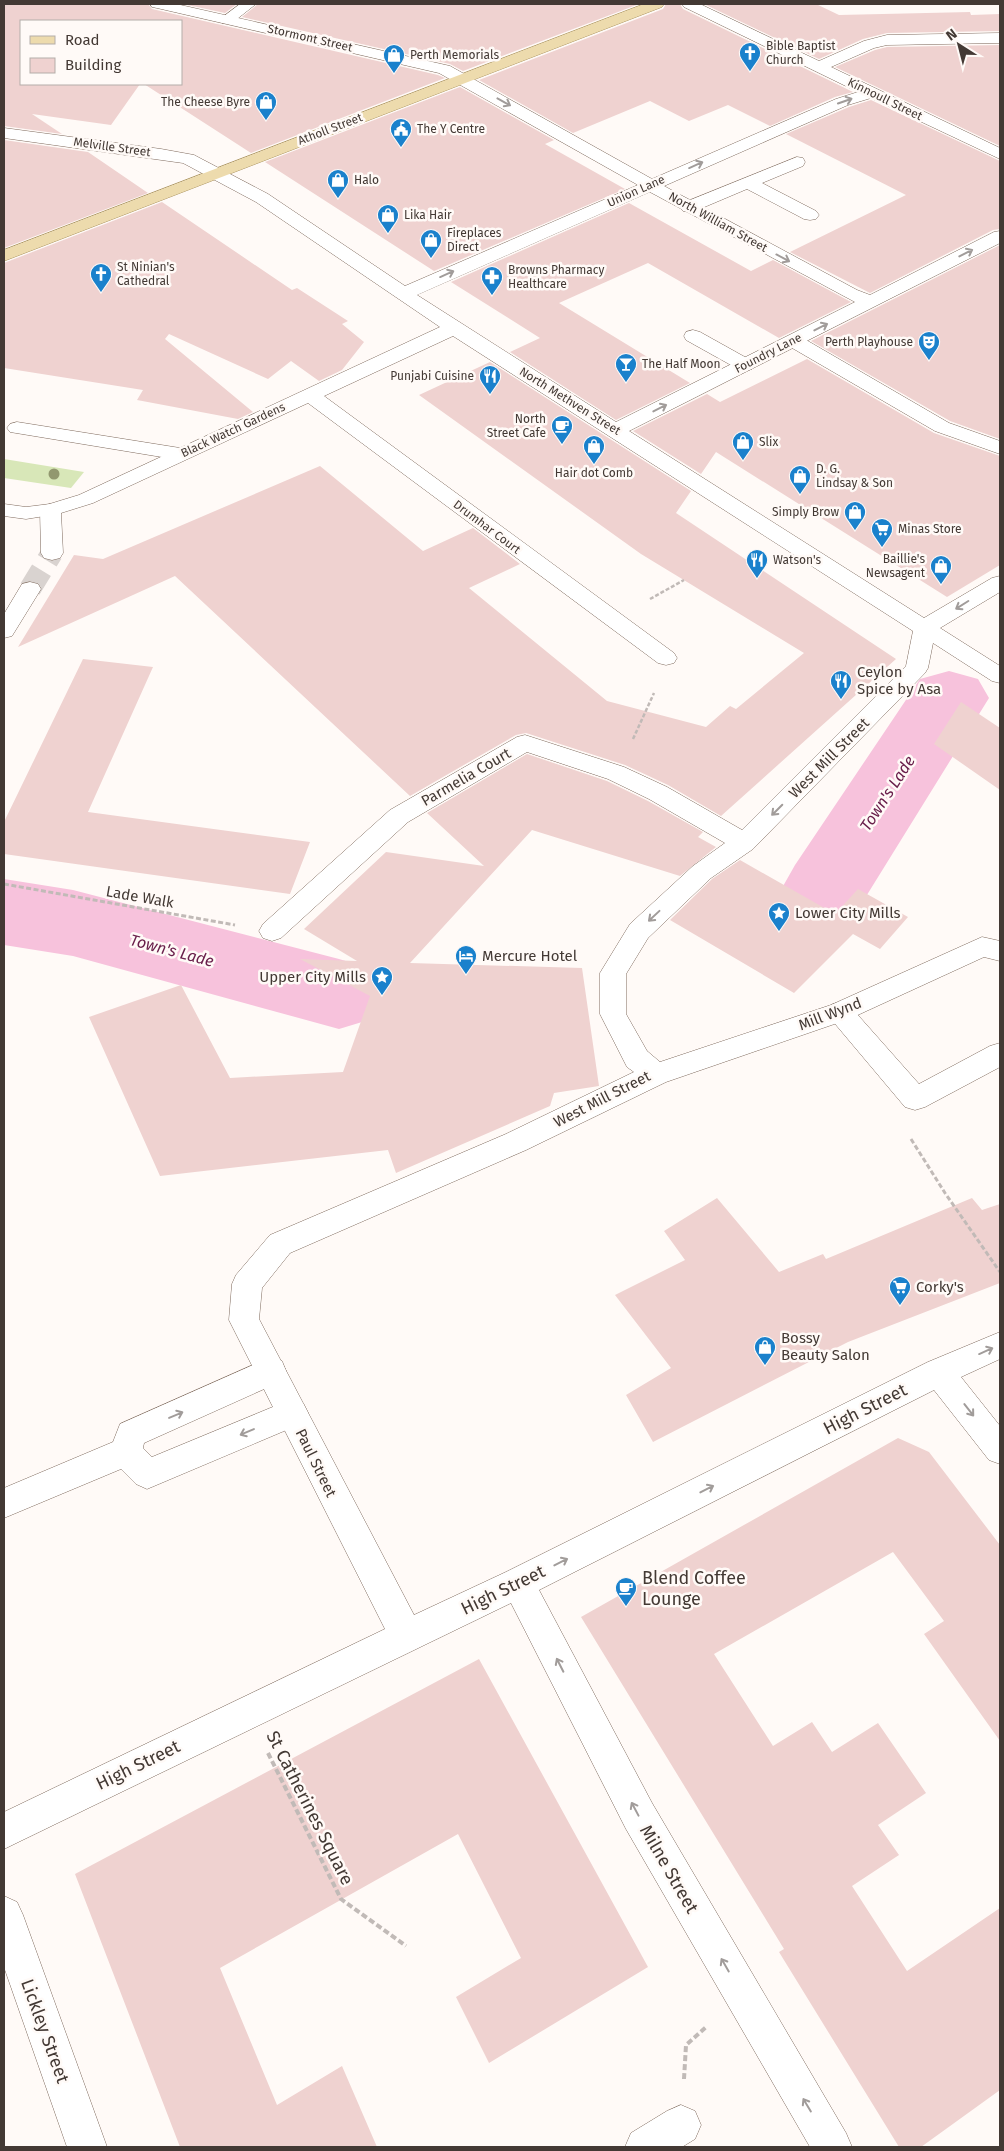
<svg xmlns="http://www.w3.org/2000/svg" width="1004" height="2151" font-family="'Fira Sans',sans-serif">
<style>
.green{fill:#d8e7b8}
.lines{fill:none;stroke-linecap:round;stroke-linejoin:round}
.river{fill:#f7c2dc;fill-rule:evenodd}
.building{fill:#efd2d0}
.minor-tunnel{stroke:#d9d3d0;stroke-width:22;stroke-dasharray:22 11;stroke-linecap:butt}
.service-casing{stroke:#7f6b5e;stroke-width:1}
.minor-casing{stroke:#7f6b5e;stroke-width:1}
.primary-casing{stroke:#aa935f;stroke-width:1}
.path-far2{stroke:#c1bab7;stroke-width:2.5;stroke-dasharray:4 2;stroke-linecap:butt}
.path-far1{stroke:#c1bab7;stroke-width:3;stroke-dasharray:5 2.5;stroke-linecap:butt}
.path{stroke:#c1bab7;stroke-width:4;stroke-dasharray:6 3;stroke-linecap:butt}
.service{fill:#fff;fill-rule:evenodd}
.minor{fill:#fff;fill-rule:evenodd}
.primary{fill:#eddbad;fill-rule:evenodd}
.tree{fill:#92986f}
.oneway{stroke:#a19c9a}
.labels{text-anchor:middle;stroke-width:5;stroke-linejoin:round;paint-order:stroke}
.far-street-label{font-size:12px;fill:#433934;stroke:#fffaf7}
.far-poi-label{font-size:12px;fill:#433934;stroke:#fffaf7;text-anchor:start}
.poi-label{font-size:15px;fill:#433934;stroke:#fffaf7;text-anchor:start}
.street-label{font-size:15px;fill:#433934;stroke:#fffaf7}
.water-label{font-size:16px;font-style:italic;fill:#6a204c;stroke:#fffaf7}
.near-street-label{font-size:18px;fill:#433934;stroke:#fffaf7}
.near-poi-label{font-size:18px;fill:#433934;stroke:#fffaf7;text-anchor:start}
</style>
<rect width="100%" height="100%" fill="#fffaf7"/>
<path class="green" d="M 4,459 L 84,472 L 71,488 L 4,478 Z"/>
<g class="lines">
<path class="river" d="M 949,671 L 978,679 L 989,698 L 857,911 L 826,920 L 795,911 L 782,888 L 795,865 L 920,679 Z
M 4,879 L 73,890 L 339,959 L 372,969 L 385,994 L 372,1019 L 339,1029 L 73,956 L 4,945 Z"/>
</g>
<path class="building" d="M 4,4 L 148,4 L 152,9 L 438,75 L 445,78 L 251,153 L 144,84 L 181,84 L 181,21 L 21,21 L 21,84 L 140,84 L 111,125 L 32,114 L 62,134 L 4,126 Z
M 183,4 L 237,4 L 225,13 Z
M 258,4 L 639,4 L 463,71 L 450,64 L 242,17 Z
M 666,4 L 680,4 L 683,9 L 853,92 L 835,97 L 770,126 L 728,105 L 689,121 L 650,101 L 573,133 L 479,80 L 663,9 Z
M 704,4 L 816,4 L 839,15 L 970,12 L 971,15 L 1000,14 L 1000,31 L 887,33 L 863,39 L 819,59 Z
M 1000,45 L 1000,146 L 835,67 L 875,50 L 887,47 Z
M 460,87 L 554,140 L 545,144 L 625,189 L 434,271 L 265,162 Z
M 871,100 L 1000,161 L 1000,229 L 993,230 L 870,293 L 790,252 L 906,195 L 786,134 L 849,107 Z
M 4,140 L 88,152 L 148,193 L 4,248 Z
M 162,202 L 292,290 L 297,288 L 348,321 L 342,324 L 364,342 L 342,370 L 319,381 L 291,361 L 268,379 L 169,334 L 165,339 L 253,412 L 238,419 L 137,400 L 143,390 L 4,368 L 4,263 Z
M 629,203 L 751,271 L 773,260 L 851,302 L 779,338 L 648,263 L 559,303 L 690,383 L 616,420 L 510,352 L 540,338 L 451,282 Z
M 1000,245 L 1000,439 L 950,421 L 811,341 Z
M 807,359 L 934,433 L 1000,456 L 1000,565 L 947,597 L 716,452 L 701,474 L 633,431 L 707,394 L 720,402 Z
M 490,362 L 691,491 L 676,513 L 896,659 L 721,816 L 668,785 L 625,765 L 526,733 L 516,735 L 410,796 L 175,576 L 18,647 L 74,555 L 103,559 L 320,466 L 423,551 L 473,528 L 520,564 L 469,588 L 607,701 L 706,727 L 730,706 L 736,709 L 804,653 L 641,554 L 419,395 Z
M 83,659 L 153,667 L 88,812 L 310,842 L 290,894 L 4,854 L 4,822 Z
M 961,702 L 1000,728 L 1000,790 L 934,744 Z
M 527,754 L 607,781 L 648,801 L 703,832 L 698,837 L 716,847 L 680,876 L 532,830 L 410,963 L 582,968 L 599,1086 L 554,1093 L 550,1106 L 396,1173 L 388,1150 L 160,1176 L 89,1017 L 181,985 L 230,1078 L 343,1072 L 370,996 L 300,959 L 357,961 L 304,929 L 386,852 L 484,866 L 427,813 Z
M 740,860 L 835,914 L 858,889 L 908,917 L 880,949 L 853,934 L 794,993 L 670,920 L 712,879 Z
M 717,1198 L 779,1272 L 823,1254 L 826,1259 L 972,1198 L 982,1210 L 1000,1204 L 1000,1283 L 848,1342 L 653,1442 L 626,1395 L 671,1368 L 615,1295 L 685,1260 L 664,1231 Z
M 898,1438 L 929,1452 L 1000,1545 L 1000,1741 L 924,1634 L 944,1621 L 893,1552 L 714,1654 L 773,1746 L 812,1722 L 832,1752 L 878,1723 L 926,1793 L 878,1825 L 899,1855 L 852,1886 L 907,1971 L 1000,1908 L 1000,2090 L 921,2147 L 899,2147 L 779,1952 L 784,1949 L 581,1617 Z
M 479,1659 L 648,1967 L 489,2063 L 456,1997 L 521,1958 L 458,1834 L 220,1968 L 277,2105 L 342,2066 L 377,2147 L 180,2147 L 75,1874 Z"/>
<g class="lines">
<path class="minor-tunnel" d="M 30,589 L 52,553"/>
<g class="service-casing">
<path id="service" d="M 240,4 L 256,4 L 232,23 L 222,23 L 219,20 Z
M 797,157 L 803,158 L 805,162 L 803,166 L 762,183 L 816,211 L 819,215 L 816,219 L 810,220 L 804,219 L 747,189 L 695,211 L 689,212 L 683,211 L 680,207 L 683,203 Z
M 693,330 L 700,332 L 752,361 L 755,365 L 752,369 L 745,371 L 738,369 L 686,340 L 684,336 L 686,332 Z
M 794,335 L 801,337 L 949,423 L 1000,441 L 1000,454 L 935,431 L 787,345 L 785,341 L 787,337 Z
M 17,422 L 180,448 L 187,450 L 190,454 L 187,458 L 180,460 L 10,432 L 7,428 L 10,424 Z
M 4,504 L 26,507 L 50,504 L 57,506 L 60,510 L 57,514 L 26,519 L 4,516 Z
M 840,1002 L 849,1005 L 919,1084 L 990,1046 L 1000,1043 L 1000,1067 L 925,1107 L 915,1110 L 905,1107 L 831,1019 L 827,1012 L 831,1005 Z
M 271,1357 L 282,1361 L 286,1371 L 282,1381 L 144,1443 L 143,1448 L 152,1457 L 292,1399 L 303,1403 L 308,1413 L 303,1423 L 147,1489 L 136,1484 L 121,1469 L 4,1518 L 4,1488 L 113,1442 L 120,1424 Z
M 681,2105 L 695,2111 L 701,2125 L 695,2139 L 682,2147 L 625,2147 L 631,2133 L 667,2111 Z"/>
</g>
<g class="minor-casing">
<path id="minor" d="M 150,4 L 176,4 L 450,66 L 652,179 L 836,99 L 858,92 L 684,7 L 682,4 L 700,4 L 819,61 L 864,41 L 887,35 L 1000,33 L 1000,43 L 887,45 L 874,48 L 831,67 L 1000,148 L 1000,159 L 871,98 L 848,105 L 664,186 L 857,290 L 870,295 L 994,232 L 1000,231 L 1000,243 L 629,431 L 924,618 L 992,578 L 1000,576 L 1000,592 L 940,628 L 1000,666 L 1000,683 L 992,681 L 933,643 L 928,668 L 925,673 L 753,849 L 711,878 L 648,938 L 626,974 L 626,1014 L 647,1051 L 660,1062 L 831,1005 L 982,937 L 1000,941 L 1000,961 L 984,957 L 849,1019 L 666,1082 L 526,1150 L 290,1253 L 262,1288 L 259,1319 L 414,1615 L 506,1572 L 928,1362 L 1000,1332 L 1000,1359 L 961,1377 L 1000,1426 L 1000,1464 L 989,1460 L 934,1390 L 539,1590 L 652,1803 L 846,2133 L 852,2147 L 810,2147 L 626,1829 L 511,1603 L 4,1849 L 4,1812 L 385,1629 L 229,1320 L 232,1284 L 236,1275 L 270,1235 L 506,1134 L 634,1072 L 627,1067 L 600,1014 L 600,973 L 630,924 L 693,866 L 725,843 L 649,799 L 608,779 L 527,752 L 408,822 L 281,938 L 272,941 L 263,938 L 259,931 L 263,924 L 390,810 L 517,737 L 525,735 L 624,767 L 667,787 L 742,830 L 906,666 L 913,631 L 453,336 L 324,396 L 674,653 L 677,658 L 674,663 L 666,665 L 658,663 L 308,403 L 93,503 L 61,513 L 63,553 L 60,558 L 52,560 L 44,558 L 41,553 L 40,510 L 43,506 L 79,495 L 440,327 L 256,202 L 183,163 L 4,138 L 4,128 L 161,149 L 194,155 L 268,194 L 405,286 L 638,185 L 439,73 L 157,8 L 152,7 ZM 650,192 L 855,302 L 616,422 L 417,295 Z
M 30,582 L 38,584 L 41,589 L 12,636 L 4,638 L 4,614 L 22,584 Z
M 4,1896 L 17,1902 L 23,1915 L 107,2147 L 67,2147 L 4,1967 Z"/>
</g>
<g class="primary-casing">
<path id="primary" d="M 644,4 L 664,4 L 662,7 L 4,261 L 4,250 Z"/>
</g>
<path class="path-far2" d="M 650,599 L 684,580
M 633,739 L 654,693"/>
<path class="path-far1" d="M 4,884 L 235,925
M 911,1139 L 945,1193 L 1000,1272"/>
<path class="path" d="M 268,1753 L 341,1899 L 406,1946
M 684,2079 L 686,2045 L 706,2027"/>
<use href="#service" class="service"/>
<use href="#minor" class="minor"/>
<use href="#primary" class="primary"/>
</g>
<circle class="tree" cx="54" cy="474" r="5.5"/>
<defs><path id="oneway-shaft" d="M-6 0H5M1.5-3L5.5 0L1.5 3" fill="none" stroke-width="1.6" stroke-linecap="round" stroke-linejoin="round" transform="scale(1.25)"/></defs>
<g class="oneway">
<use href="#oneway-shaft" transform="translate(845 101) rotate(-19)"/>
<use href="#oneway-shaft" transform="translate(504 102) rotate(29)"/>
<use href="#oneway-shaft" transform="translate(696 165) rotate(-24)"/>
<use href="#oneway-shaft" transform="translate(966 253) rotate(-27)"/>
<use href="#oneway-shaft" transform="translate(783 258) rotate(28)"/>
<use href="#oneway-shaft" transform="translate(447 274) rotate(-24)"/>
<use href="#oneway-shaft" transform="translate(821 327) rotate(-27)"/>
<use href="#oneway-shaft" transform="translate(660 408) rotate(-27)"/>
<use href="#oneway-shaft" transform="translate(962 605) rotate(148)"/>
<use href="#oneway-shaft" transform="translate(777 810) rotate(135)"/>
<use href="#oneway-shaft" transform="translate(654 916) rotate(137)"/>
<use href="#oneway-shaft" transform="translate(986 1351) rotate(-24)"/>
<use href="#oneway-shaft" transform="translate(969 1410) rotate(52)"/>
<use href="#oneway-shaft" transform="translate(176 1415) rotate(-23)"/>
<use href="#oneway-shaft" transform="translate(247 1432) rotate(157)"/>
<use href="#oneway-shaft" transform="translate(707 1489) rotate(-27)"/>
<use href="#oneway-shaft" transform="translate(561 1562) rotate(-27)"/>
<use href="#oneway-shaft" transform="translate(560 1665) rotate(-117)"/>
<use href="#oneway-shaft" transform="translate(635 1809) rotate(-118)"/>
<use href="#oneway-shaft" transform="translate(725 1965) rotate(-120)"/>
<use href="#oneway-shaft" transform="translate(807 2105) rotate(-121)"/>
</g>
<defs>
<g id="church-pin" transform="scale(1.125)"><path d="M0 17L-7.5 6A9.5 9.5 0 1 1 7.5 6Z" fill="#1a81cc" stroke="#fffaf7"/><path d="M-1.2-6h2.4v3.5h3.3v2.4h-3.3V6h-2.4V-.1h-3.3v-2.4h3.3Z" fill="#fff"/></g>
<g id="shop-pin" transform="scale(1.125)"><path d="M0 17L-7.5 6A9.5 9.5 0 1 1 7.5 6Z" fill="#1a81cc" stroke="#fffaf7"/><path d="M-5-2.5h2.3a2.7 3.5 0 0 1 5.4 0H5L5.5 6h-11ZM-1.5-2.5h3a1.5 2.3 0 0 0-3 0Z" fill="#fff"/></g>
<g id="civic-pin" transform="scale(1.125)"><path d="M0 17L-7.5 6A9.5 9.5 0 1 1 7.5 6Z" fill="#1a81cc" stroke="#fffaf7"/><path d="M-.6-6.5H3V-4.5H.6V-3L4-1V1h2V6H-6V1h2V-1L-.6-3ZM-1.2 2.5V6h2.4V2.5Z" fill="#fff"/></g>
<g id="pharmacy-pin" transform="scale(1.125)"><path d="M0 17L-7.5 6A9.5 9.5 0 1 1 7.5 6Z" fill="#1a81cc" stroke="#fffaf7"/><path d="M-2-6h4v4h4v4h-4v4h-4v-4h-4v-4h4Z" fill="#fff"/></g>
<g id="theatre-pin" transform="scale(1.125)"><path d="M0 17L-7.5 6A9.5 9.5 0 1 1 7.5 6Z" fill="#1a81cc" stroke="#fffaf7"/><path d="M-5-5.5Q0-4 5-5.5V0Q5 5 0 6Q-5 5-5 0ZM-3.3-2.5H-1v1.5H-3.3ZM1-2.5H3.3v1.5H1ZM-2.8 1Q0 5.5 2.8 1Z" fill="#fff"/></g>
<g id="bar-pin" transform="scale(1.125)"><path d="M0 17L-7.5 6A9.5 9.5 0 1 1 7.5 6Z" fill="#1a81cc" stroke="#fffaf7"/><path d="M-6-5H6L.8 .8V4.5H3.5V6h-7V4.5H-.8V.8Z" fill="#fff"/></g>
<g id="restaurant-pin" transform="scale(1.125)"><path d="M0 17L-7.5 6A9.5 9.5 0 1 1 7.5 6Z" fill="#1a81cc" stroke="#fffaf7"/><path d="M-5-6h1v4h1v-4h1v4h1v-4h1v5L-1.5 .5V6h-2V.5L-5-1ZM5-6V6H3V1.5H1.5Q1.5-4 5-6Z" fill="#fff"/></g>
<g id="cafe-pin" transform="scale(1.125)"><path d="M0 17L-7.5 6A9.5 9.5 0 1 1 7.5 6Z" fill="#1a81cc" stroke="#fffaf7"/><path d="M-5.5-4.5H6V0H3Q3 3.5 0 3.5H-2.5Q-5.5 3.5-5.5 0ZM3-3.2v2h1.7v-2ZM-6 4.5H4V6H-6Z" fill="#fff"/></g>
<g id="supermarket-pin" transform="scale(1.125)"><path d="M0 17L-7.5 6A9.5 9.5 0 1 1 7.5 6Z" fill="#1a81cc" stroke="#fffaf7"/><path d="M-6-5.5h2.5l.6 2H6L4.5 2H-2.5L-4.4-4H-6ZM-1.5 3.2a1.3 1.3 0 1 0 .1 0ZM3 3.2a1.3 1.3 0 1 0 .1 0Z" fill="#fff"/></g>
<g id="sight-pin" transform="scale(1.125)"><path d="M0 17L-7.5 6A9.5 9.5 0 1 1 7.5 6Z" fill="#1a81cc" stroke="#fffaf7"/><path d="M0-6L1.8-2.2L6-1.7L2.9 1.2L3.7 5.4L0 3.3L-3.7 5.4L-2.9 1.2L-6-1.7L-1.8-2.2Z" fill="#fff"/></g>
<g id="hotel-pin" transform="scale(1.125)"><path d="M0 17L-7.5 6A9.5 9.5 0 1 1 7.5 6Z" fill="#1a81cc" stroke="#fffaf7"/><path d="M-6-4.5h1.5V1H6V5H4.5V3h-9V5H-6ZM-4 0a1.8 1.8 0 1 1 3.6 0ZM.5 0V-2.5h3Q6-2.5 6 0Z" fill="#fff"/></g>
</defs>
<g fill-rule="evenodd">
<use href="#church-pin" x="750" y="53"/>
<use href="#shop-pin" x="394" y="55"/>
<use href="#shop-pin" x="266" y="102"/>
<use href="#civic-pin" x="401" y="129"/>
<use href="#shop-pin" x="338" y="180"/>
<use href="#shop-pin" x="388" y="215"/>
<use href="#shop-pin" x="431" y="240"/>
<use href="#church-pin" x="101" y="274"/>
<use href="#pharmacy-pin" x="492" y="277"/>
<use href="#theatre-pin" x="929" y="342"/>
<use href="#bar-pin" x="626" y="364"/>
<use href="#restaurant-pin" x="490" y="376"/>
<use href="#cafe-pin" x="562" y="426"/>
<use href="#shop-pin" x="743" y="442"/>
<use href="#shop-pin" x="594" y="446"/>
<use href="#shop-pin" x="800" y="476"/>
<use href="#shop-pin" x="855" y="512"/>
<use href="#supermarket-pin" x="882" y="529"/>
<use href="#restaurant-pin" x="757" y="560"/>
<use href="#shop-pin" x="941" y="566"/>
<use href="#restaurant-pin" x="841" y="681"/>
<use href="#sight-pin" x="779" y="913"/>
<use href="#hotel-pin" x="466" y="956"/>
<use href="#sight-pin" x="382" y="977"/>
<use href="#supermarket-pin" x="900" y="1287"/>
<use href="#shop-pin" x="765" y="1347"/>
<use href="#cafe-pin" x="626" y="1588"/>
</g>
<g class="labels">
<g class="far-street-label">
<text transform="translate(310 38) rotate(13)" y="4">Stormont Street</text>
<text transform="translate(885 99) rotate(26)" y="4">Kinnoull Street</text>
<text transform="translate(330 129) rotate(-21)" y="4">Atholl Street</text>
<text transform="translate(112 147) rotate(8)" y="4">Melville Street</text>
<text transform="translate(636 191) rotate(-24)" y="4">Union Lane</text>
<text transform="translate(718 222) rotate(29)" y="4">North William Street</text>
<text transform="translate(768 353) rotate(-27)" y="4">Foundry Lane</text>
<text transform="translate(570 401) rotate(32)" y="4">North Methven Street</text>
<text transform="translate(233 430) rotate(-25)" y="4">Black Watch Gardens</text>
<text transform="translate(487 527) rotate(37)" y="4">Drumhar Court</text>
</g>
<g class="far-poi-label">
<text x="766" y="50">Bible Baptist<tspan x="766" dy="14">Church</tspan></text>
<text x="410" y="59">Perth Memorials</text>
<text x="250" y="106" text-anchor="end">The Cheese Byre</text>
<text x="417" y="133">The Y Centre</text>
<text x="354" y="184">Halo</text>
<text x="404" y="219">Lika Hair</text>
<text x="447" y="237">Fireplaces<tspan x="447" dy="14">Direct</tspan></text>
<text x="117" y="271">St Ninian's<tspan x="117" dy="14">Cathedral</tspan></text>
<text x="508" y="274">Browns Pharmacy<tspan x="508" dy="14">Healthcare</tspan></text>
<text x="913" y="346" text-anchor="end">Perth Playhouse</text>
<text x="642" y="368">The Half Moon</text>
<text x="474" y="380" text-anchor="end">Punjabi Cuisine</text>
<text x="546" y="423" text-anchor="end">North<tspan x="546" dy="14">Street Cafe</tspan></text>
<text x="759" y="446">Slix</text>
<text x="816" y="473">D. G.<tspan x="816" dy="14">Lindsay &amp; Son</tspan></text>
<text x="594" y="477" text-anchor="middle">Hair dot Comb</text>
<text x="839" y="516" text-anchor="end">Simply Brow</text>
<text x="898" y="533">Minas Store</text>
<text x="925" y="563" text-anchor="end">Baillie's<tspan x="925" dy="14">Newsagent</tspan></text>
<text x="773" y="564">Watson's</text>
</g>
<g class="poi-label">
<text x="857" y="677">Ceylon<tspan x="857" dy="17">Spice by Asa</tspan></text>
<text x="795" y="918">Lower City Mills</text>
<text x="482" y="961">Mercure Hotel</text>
<text x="366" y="982" text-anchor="end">Upper City Mills</text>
<text x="916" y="1292">Corky's</text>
<text x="781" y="1343">Bossy<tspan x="781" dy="17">Beauty Salon</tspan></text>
</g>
<g class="street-label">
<text transform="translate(829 758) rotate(-45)" y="5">West Mill Street</text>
<text transform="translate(466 777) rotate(-30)" y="5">Parmelia Court</text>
<text transform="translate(140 897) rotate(10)" y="5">Lade Walk</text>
<text transform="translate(830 1014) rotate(-21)" y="5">Mill Wynd</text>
<text transform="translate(602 1099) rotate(-27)" y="5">West Mill Street</text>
<text transform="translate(316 1463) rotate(64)" y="5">Paul Street</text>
</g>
<g class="water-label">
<text transform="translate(887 793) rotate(-57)" y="6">Town's Lade</text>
<text transform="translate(172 950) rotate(15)" y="6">Town's Lade</text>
</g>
<g class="near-street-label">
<text transform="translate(865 1409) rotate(-27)" y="6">High Street</text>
<text transform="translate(503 1590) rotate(-26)" y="6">High Street</text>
<text transform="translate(138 1765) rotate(-26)" y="6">High Street</text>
<text transform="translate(310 1808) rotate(63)" y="6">St Catherines Square</text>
<text transform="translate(669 1869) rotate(60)" y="6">Milne Street</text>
<text transform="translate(45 2031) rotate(70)" y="6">Lickley Street</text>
</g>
<g class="near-poi-label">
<text x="642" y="1584">Blend Coffee<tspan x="642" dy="21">Lounge</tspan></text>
</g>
</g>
<rect width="1004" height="2151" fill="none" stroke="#433934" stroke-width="10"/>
<rect x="20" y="20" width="162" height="65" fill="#fffaf7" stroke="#b4ada9"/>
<rect x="30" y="36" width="25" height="8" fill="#eddbad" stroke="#b4ada9"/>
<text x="65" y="45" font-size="15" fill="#433934">Road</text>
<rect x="30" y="58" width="25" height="15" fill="#efd2d0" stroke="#b4ada9"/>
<text x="65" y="70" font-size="15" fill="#433934">Building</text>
<g transform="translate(959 45) rotate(324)" stroke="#fffaf7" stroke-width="4" paint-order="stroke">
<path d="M0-4L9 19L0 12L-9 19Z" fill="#433934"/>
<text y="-8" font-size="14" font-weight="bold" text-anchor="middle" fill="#433934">N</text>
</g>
</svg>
